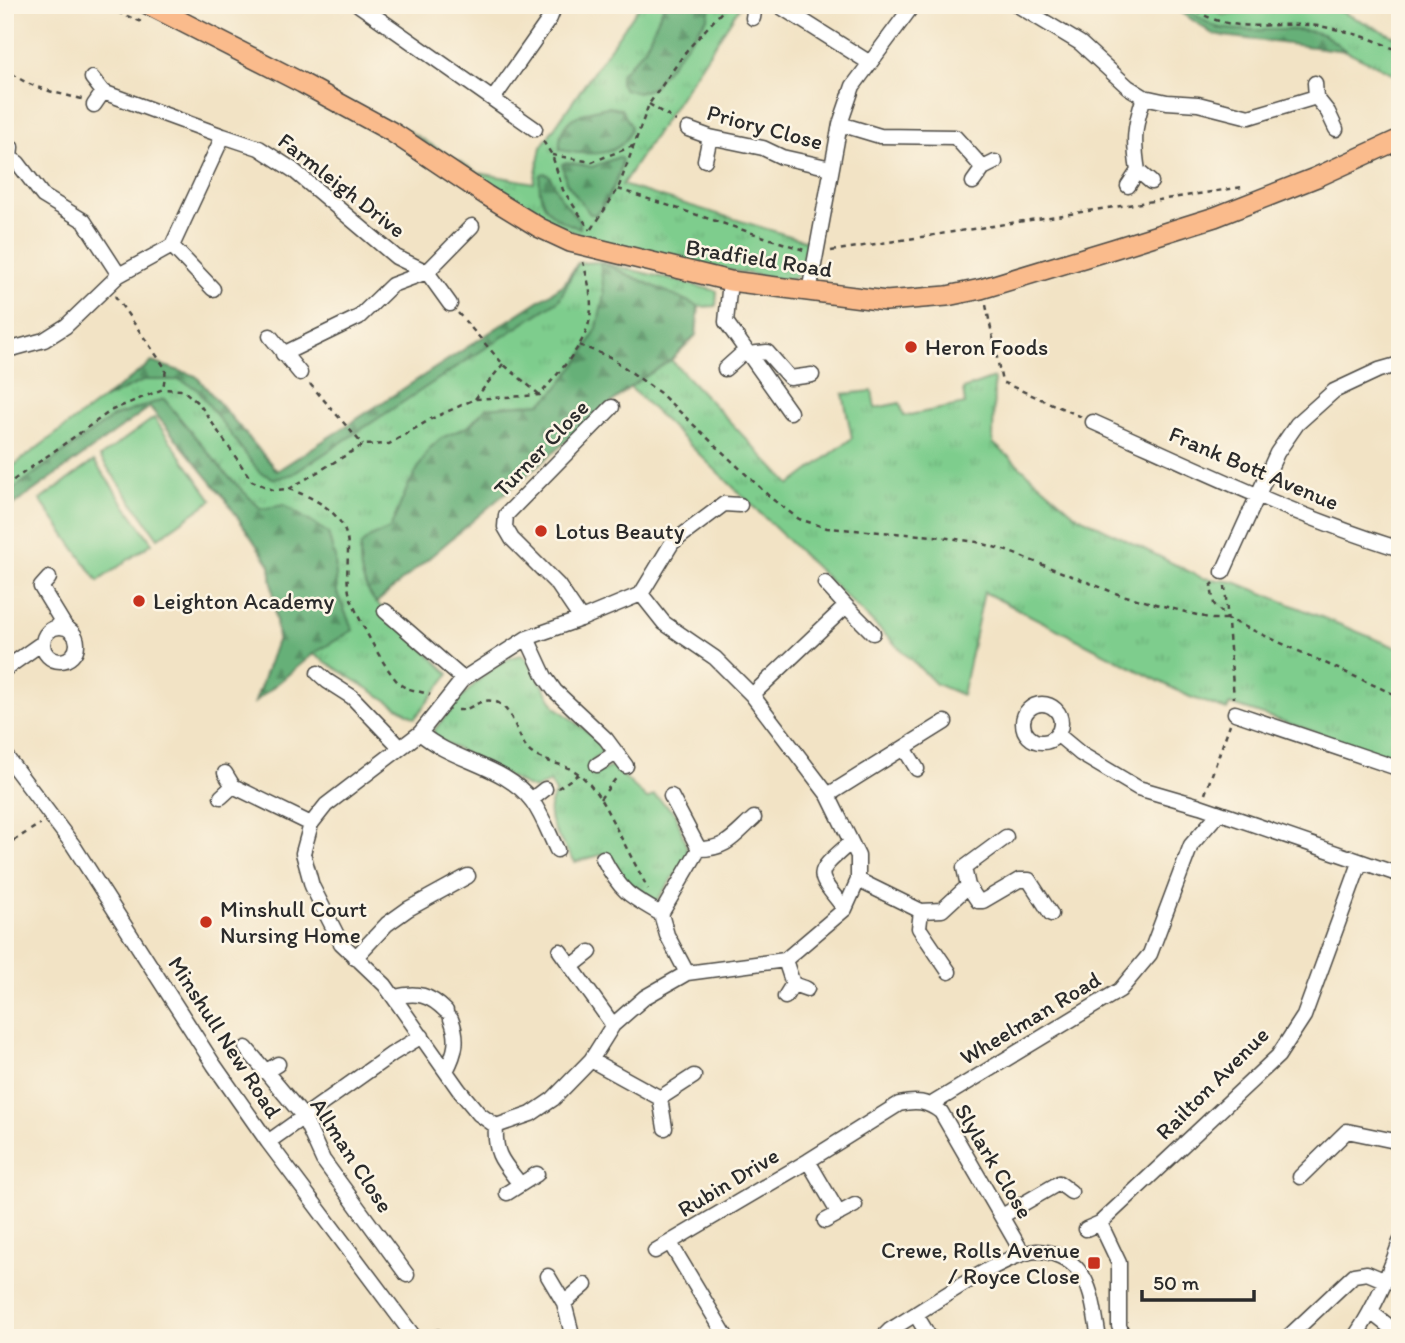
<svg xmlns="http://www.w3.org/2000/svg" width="1405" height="1343" font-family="Itim,sans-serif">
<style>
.grass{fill:url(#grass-tufts);stroke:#547c5c;stroke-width:2}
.forest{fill:url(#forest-firs);stroke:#486e52;stroke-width:2}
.garden{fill:#7ecd8d;stroke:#547c5c;stroke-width:2}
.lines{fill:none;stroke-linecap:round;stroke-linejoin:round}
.minor-casing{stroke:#494742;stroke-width:17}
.major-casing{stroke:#494742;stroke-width:22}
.path{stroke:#494742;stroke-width:2.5;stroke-dasharray:5 5;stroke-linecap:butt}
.minor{stroke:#fff;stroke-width:14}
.major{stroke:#fabb8c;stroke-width:19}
.poi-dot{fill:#c8321e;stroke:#fcf5e5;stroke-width:2.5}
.labels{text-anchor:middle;stroke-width:5;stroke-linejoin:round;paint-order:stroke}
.street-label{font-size:23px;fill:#2b2b2b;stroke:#fcf5e5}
.poi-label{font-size:23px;fill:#2b2b2b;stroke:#fcf5e5;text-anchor:start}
</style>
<defs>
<pattern id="grass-tufts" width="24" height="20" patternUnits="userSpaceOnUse" patternTransform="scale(1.75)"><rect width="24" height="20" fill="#7ecd8d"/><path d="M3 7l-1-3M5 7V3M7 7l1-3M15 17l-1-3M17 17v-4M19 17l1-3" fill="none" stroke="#6db07a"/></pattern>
<pattern id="forest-firs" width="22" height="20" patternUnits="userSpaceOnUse" patternTransform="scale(1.75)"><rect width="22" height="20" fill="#66b078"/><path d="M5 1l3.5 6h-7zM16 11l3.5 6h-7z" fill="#548f63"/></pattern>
</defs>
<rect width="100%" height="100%" fill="#fcf5e5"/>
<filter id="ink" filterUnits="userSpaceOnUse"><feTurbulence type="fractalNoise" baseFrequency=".0143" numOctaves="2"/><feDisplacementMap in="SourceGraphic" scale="14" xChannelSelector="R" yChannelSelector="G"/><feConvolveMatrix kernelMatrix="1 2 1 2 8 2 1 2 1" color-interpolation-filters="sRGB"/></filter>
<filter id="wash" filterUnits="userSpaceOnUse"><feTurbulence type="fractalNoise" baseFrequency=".00686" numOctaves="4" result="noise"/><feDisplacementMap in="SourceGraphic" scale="28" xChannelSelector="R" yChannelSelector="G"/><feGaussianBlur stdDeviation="1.57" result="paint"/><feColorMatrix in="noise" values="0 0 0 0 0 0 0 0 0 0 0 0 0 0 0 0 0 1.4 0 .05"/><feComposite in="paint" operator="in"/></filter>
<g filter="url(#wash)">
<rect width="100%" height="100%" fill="#f2e3c5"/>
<path class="grass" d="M 640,5 L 741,5 L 622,185 L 810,242 C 806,264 807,280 780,280 C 698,263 612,253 536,216 C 492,195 443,156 402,127 L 479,173 L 534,183 L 541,147 Z
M 1178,5 L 1209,5 L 1223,15 L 1293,5 L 1327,5 L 1400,39 L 1400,77 L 1346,51 L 1322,34 L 1289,31 L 1238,32 L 1208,25 Z
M 600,262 L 717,291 L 716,306 L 699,307 L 696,335 L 671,360 L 790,485 L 852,438 L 843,394 L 872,391 L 875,408 L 900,403 L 904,416 L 965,404 L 963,389 L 994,378 L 993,443 L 1076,515 L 1202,578 L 1235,582 L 1400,649 L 1400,760 L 1230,704 L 1227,710 L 1190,697 L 984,592 L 962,695 L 936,684 L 630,387 L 376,602 L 449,674 L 415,718 L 313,654 L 255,702 L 278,638 L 270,565 L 224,497 L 150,407 L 5,511 L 5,472 L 152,362 L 196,376 L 277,471 L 563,285 L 578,263 Z
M 521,655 L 527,659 L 556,707 L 598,740 L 602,752 L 591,763 L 596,773 L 611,767 L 616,769 L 647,799 L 654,795 L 676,814 L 689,855 L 655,903 C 628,891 618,880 607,853 L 575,862 C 562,842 538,817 556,793 L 550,782 L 534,789 L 526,786 L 434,737 L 434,730 C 455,706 489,660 521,655 Z"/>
<path class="forest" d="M 664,5 L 710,7 L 708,17 L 652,88 L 638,93 L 624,89 L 620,83 L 620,75 L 645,48 Z
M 1171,5 C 1188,5 1203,24 1220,28 C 1248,34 1302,25 1324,35 C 1332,39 1339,46 1346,51 L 1214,35 Z
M 608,107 L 621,109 L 631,126 C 625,160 585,155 560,150 C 557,117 582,113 608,107 Z
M 619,157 L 622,160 C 620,177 608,201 596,214 L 590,214 L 566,182 L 562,164 L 566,162 L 592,167 Z
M 544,173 L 549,175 L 561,198 L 579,221 L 580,228 C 552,220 536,206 540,175 Z
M 600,262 L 698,306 L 696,335 L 671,360 L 630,387 L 376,603 C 362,584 358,569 361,545 L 370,537 L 390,529 L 408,486 L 429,449 L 441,438 L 469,426 L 486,408 L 541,403 L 553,393 L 581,358 L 597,328 L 604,294 Z
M 578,263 L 559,300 L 293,474 L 275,479 L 259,472 L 196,388 L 180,380 L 145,380 L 102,400 L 152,362 L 196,376 L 277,471 L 563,285 Z
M 164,399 L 226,474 L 261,509 L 284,505 L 328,533 L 335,558 L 337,593 L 353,630 L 313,654 L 255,702 L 278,638 L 270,565 L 224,497 L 150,407 L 5,511 L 5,495 L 113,417 Z"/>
<path class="garden" d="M 154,418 L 212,500 L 158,538 L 100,457 Z
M 94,461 L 152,543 L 98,581 L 40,500 Z"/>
</g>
<g filter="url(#ink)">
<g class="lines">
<g class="minor-casing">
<path id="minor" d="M 359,5 L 535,129
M 778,5 L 870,63
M 1017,5 L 1080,43 L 1128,87 L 1144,97 L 1167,102 L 1198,104 L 1249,117 L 1316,97
M 753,18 L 755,5
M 92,78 L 103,92 L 223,136
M 1315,83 L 1316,97 L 1328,112 L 1336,129
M 1144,97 C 1134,127 1133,140 1138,171 L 1151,182
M 493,99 L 550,18 L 555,5
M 94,105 L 103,92
M 840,124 L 880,136 L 955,137 L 983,168
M 688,129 L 710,137 L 763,148 L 782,157 L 831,168
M 11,147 L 10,158 L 18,163 L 43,196 L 84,221 L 119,275
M 705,160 L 710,137
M 973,182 L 983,168 L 995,162
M 1128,186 L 1138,171
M 172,246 L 213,289
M 730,281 L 726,322 L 790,412
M 809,292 L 840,124 L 853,86 L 913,5
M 270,336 L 300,373
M 5,347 L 15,348 L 44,340 L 66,326 L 119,275 L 172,246 L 223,136 L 259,148 L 293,170 L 396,257 L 427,272 L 450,304
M 283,354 L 359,317 L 392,285 L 427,272 L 472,226
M 748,354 L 767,352 L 790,378 L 812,375
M 725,369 L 745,351
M 1093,422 C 1194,467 1294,516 1400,549
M 1223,572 L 1277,453 L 1297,424 L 1334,391 L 1379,370 L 1400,364
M 49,578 L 41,587 L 66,628
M 641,594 L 664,623 L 715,658 L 752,695 L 828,795 L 858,856 L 858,880 L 845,909 L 785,960 L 687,973 L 645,997 L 613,1025 L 591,1060 L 553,1099 L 531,1114 L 496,1126 L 479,1114 L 459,1090 L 385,985 L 341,943 L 312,886 L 303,853 L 311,824 L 326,805 L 420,733 L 463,679 L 527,638 L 581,619 Z
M 641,594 L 672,543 L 724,504 L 740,505
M 846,606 L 873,633
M 385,611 L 463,679
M 581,619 L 558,585 L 512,539 L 505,527 L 506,515 L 612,407
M43 644a17 17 0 1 1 34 0a17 17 0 1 1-34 0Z
M 527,638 L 545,677 L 555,691 L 606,739 L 626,766
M 5,669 L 42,643
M 318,673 L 327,681 L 352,697 L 400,747
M 752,695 L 846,606 L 825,583
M1023 723a19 19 0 1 1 38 0a19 19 0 1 1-38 0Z
M 1235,713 L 1400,769
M 420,733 C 453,762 505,765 532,801 C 543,816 549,834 557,850
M 1057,734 L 1081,754 L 1138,788 L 1200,806 L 1400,875
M 904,748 L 917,769
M 5,755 L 73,845 L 214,1065 L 268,1142 L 415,1338
M 597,765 L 616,753
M 225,773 L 233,786 L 311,824
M 828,795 L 945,722
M 221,797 L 233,786
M 531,800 L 545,789
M 699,849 C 727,849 734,836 754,818
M 603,858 C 620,891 629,896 661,914 L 667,935 L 687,973
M 858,880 L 921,911 L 942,910 L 968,886 L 964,868 L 1006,837
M 968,886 L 978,901 L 983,901 L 1019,880 L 1029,880 L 1051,914
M 845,909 C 814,871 814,875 851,842
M 921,911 L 919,928 L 949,972
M 661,914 L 699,849 L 671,796
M 560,951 L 613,1025
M 355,958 L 387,924 L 408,909 L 468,876
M 572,966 L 590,952
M 793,984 L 807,989
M 395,997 C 417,991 430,995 446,1011
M 785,997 L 793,984 L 785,960
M 246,1048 L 303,1116 L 323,1160 L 407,1275
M 591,1060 L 660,1098 L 694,1076
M 446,1071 C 456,1052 459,1039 451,1019
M 265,1072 L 278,1064
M 660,1098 L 665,1128
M 932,1104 L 1120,990 L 1150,954 L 1191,845 L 1219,813
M 496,1126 C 494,1155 503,1162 520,1184
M 268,1142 L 392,1054 L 422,1036
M 808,1161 L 839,1214
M 1300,1177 L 1347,1131 L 1400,1142
M 507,1193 L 537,1174
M 1002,1216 L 1059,1183 L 1071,1192
M 825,1221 L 855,1205
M 1100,1223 L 1119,1263 L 1119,1326 L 1124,1338
M 1086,1229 L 1100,1223 L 1278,1056 L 1304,1016 L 1360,863
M 670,1243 L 727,1338
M 655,1251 L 808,1161 L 899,1104 C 916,1100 927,1101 941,1112 L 1023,1254
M 548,1276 L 564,1303 L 573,1338
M 564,1303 L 585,1285
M 1372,1313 L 1400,1335
M 916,1315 L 930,1338
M 438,1337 L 438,1338
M 882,1338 L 890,1330 C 923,1311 1003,1253 1037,1251 C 1052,1251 1070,1259 1079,1271 C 1093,1287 1095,1318 1099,1338
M 1287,1338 L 1354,1275 L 1367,1273 L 1386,1281
M 1354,1338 C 1375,1308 1388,1277 1400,1242"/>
</g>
<g class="major-casing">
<path id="major" d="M 149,5 L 302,83 L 392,132 L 486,195 L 540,228 L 570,242 L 730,281 L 886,301 L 947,296 L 981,289 L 1113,249 L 1215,217 L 1317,177 L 1400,139"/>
</g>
<path class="path" d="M 99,5 L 142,22
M 1188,5 C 1232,38 1269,20 1318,26 C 1345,30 1376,39 1400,52
M 5,66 C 21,87 57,93 82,99
M 649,104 L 676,121
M 543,141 L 552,155 L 563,190 L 590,230
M 552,155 L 592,162 L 633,146
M 618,189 L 804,250
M 592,229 L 618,189 L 649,104 L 687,50 L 728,5
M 831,251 L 1243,187
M 115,296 L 166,369 L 163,389
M 986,305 L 1002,382 L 1082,417
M 458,313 L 503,364 L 540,395
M 579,345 L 610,357 L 660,393 L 772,499 L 799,519 L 827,528 L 934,536 L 977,542 L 1007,551 L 1118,594 L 1212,619 L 1228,619
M 310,384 L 363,445
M 475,399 L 503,364
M 5,486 L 112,410 L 163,389 L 183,390 L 200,405 L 252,481 L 273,490 L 289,489 L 363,445 L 389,444 L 431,419 L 475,399 L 540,395 C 557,373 586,346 590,317 C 593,298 588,280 583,262
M 289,489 C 317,499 348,514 348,549 C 348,563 346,577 349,592 C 353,610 386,673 401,685 C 408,690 421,691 430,695
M 1214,583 L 1211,586 L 1214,604 L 1228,619 L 1400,697
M 1225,586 L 1234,698
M 458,710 C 471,711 479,698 493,701 C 514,706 516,738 530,752 C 543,763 565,763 579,774 C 600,791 610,818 623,841 C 631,857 640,873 648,889
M 558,788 L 579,774
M 1205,794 L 1230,724
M 600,799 L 617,777
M 5,846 L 40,824
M 383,1338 L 393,1333"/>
<use href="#minor" class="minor"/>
<use href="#major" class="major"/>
</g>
</g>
<g class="poi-dot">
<circle cx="911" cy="347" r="7"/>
<circle cx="541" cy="531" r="7"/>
<circle cx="139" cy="601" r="7"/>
<circle cx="206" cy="922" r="7"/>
<rect x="1087" y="1256" width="14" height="14" rx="3.5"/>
</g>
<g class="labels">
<g class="street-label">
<text transform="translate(765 127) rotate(15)" y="8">Priory Close</text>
<text transform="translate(342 185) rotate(38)" y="8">Farmleigh Drive</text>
<text transform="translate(759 258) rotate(9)" y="8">Bradfield Road</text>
<text transform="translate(541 448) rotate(-46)" y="8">Turner Close</text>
<text transform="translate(1254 468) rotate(23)" y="8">Frank Bott Avenue</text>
<text transform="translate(1030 1018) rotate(-31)" y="8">Wheelman Road</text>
<text transform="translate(225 1037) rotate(57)" y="8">Minshull New Road</text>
<text transform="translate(1212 1083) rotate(-45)" y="8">Railton Avenue</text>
<text transform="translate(352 1155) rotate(57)" y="8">Allman Close</text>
<text transform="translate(994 1161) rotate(59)" y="8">Slylark Close</text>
<text transform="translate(728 1182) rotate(-31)" y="8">Rubin Drive</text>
</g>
<g class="poi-label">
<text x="925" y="355">Heron Foods</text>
<text x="555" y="539">Lotus Beauty</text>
<text x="153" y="609">Leighton Academy</text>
<text x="220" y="917">Minshull Court<tspan x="220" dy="26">Nursing Home</tspan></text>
<text x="1080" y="1258" text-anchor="end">Crewe, Rolls Avenue<tspan x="1080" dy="26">/ Royce Close</tspan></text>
</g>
</g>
<rect width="1405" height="1343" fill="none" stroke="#fcf5e5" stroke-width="28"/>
<path d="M1142 1290v10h112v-10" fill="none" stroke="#2b2b2b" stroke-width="3.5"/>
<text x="1153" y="1290" font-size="21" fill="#2b2b2b" stroke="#fcf5e5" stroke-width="5" paint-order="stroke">50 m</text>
</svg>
